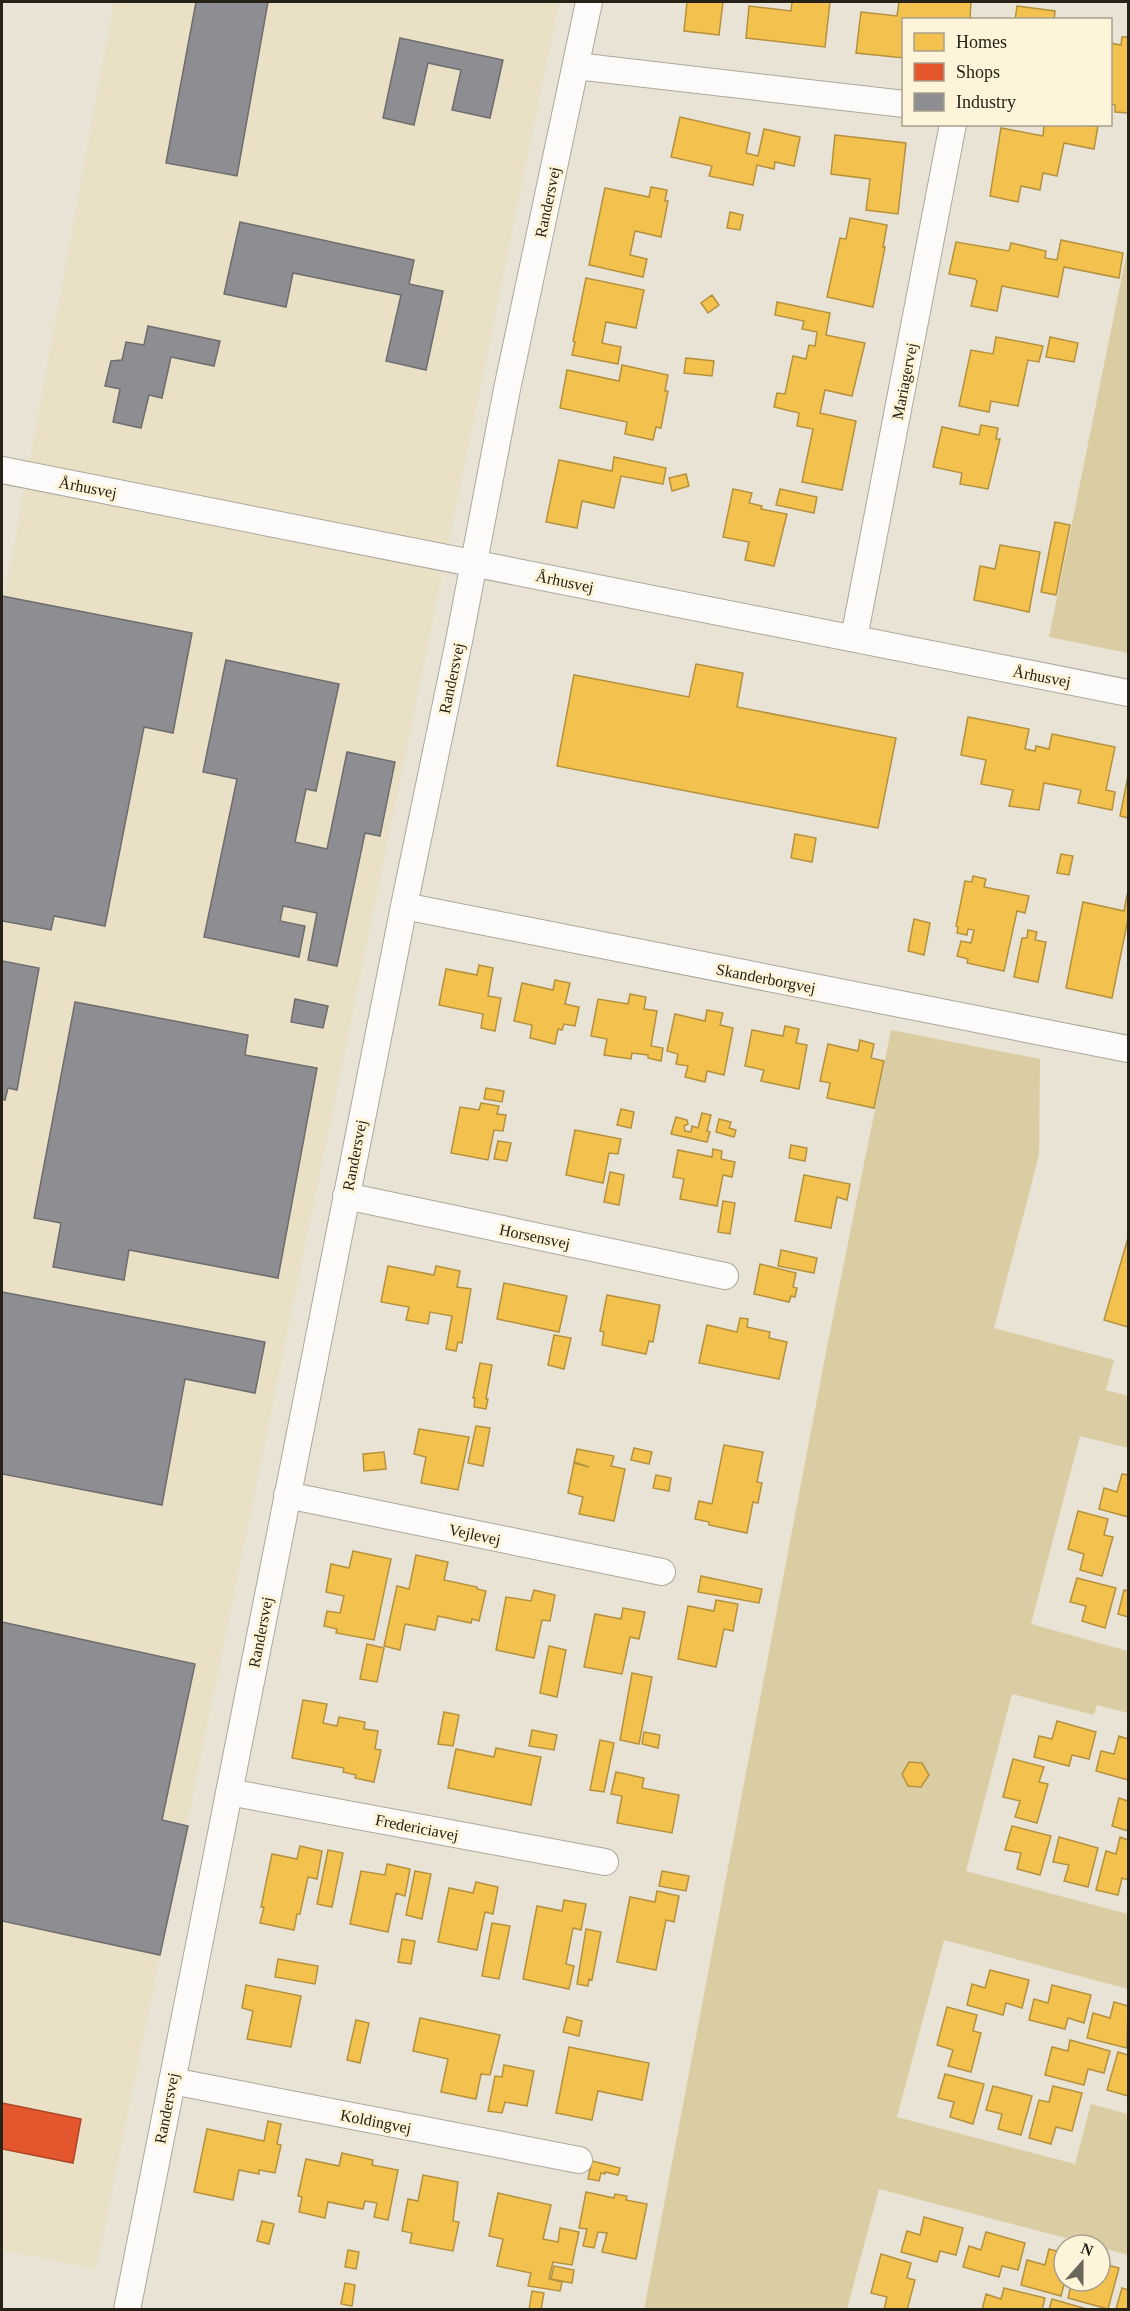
<svg xmlns="http://www.w3.org/2000/svg" width="1130" height="2311" font-family="Georgia,serif">
<style>
.built{fill:#e9e0c6}
.green{fill:#dbcda3}
.homes{fill:#f2c14e;stroke:#b5913e;stroke-width:1.5}
.shops{fill:#e4572e;stroke:#ab4727;stroke-width:1.5}
.industry{fill:#8d8d92;stroke:#6e6d6d;stroke-width:1.5}
.lines{fill:none;stroke-linecap:round;stroke-linejoin:round}
.street-casing{stroke:#aca89c;stroke-width:28}
.street{stroke:#fcfbf9;stroke-width:26}
.labels{text-anchor:middle;stroke-width:6;stroke-linejoin:round;paint-order:stroke}
.street-label{font-size:16px;fill:#262218;stroke:#fef4d9}
</style>
<rect width="100%" height="100%" fill="#e8e3d4"/>
<path class="built" d="M 114,2 L 559,2 L 96,2269 L 2,2250 L 2,612 Z"/>
<path class="green" d="M 1128,246 L 1128,653 L 1049,637 Z
M 891,1030 L 1040,1059 L 1039,1155 L 994,1328 L 1114,1360 L 1106,1390 L 1128,1396 L 1128,1448 L 1080,1436 L 1031,1624 L 1128,1651 L 1128,1713 L 1097,1705 L 1094,1715 L 1012,1694 L 966,1871 L 1128,1914 L 1128,1989 L 944,1940 L 897,2117 L 1075,2164 L 1091,2104 L 1128,2114 L 1128,2255 L 1100,2247 L 1100,2245 L 1092,2245 L 879,2189 L 847,2309 L 644,2310 L 826,1352 Z"/>
<path class="homes" d="M 687,2 L 723,2 L 719,35 L 684,31 Z
M 792,2 L 830,2 L 825,47 L 746,38 L 749,6 L 791,11 Z
M 899,2 L 971,2 L 970,18 L 982,20 L 904,20 L 904,58 L 856,53 L 861,12 L 897,16 Z
M 1017,6 L 1055,11 L 1054,20 L 1015,20 Z
M 1122,37 L 1128,37 L 1128,113 L 1115,112 L 1115,105 L 1110,104 L 1110,43 L 1121,45 Z
M 680,117 L 750,133 L 746,153 L 758,156 L 764,129 L 800,137 L 794,166 L 775,162 L 774,169 L 757,165 L 753,185 L 709,176 L 712,166 L 671,157 Z
M 1044,124 L 1098,126 L 1094,149 L 1064,143 L 1057,176 L 1043,173 L 1040,190 L 1021,186 L 1018,202 L 990,196 L 1001,128 L 1043,136 Z
M 835,135 L 906,143 L 898,214 L 866,210 L 870,179 L 831,174 Z
M 651,187 L 667,190 L 665,201 L 668,201 L 661,237 L 635,231 L 630,255 L 647,259 L 643,277 L 589,265 L 605,188 L 649,197 Z
M 730,212 L 743,215 L 740,230 L 727,228 Z
M 850,218 L 887,225 L 883,247 L 885,247 L 873,307 L 827,297 L 840,238 L 846,239 Z
M 1061,240 L 1123,253 L 1119,278 L 1064,267 L 1058,297 L 1002,286 L 997,311 L 971,306 L 977,281 L 975,279 L 949,274 L 956,242 L 1009,251 L 1011,243 L 1046,251 L 1045,258 L 1057,260 Z
M 586,278 L 644,290 L 636,328 L 606,322 L 602,343 L 621,347 L 618,364 L 572,355 L 575,342 L 573,341 Z
M 712,295 L 719,305 L 708,313 L 701,303 Z
M 777,302 L 830,313 L 826,335 L 865,343 L 852,396 L 825,390 L 820,413 L 856,421 L 842,490 L 802,482 L 813,429 L 797,426 L 799,413 L 774,407 L 777,393 L 785,394 L 793,356 L 806,359 L 809,345 L 815,346 L 817,332 L 802,329 L 804,321 L 775,315 Z
M 996,337 L 1043,346 L 1039,362 L 1028,360 L 1018,406 L 991,401 L 989,412 L 959,406 L 971,350 L 993,354 Z
M 1050,337 L 1078,343 L 1074,362 L 1046,357 Z
M 686,358 L 714,361 L 712,376 L 684,373 Z
M 622,365 L 668,375 L 665,391 L 668,391 L 661,428 L 656,427 L 653,440 L 625,434 L 627,422 L 560,408 L 567,370 L 619,381 Z
M 981,425 L 998,428 L 996,439 L 1000,439 L 988,489 L 960,484 L 962,473 L 933,467 L 942,427 L 979,435 Z
M 614,457 L 666,468 L 663,484 L 621,476 L 614,508 L 582,501 L 577,528 L 546,522 L 559,460 L 612,471 Z
M 686,474 L 689,486 L 672,491 L 669,478 Z
M 733,489 L 752,493 L 749,503 L 762,506 L 761,509 L 787,514 L 774,566 L 745,560 L 749,542 L 723,537 Z
M 780,489 L 817,497 L 814,513 L 776,505 Z
M 1055,522 L 1070,525 L 1056,595 L 1041,592 Z
M 1000,545 L 1040,552 L 1029,612 L 974,600 L 980,566 L 995,569 Z
M 696,664 L 743,673 L 737,707 L 896,738 L 878,828 L 557,766 L 574,675 L 689,697 Z
M 968,717 L 1029,729 L 1025,749 L 1035,751 L 1036,746 L 1049,749 L 1052,734 L 1115,747 L 1106,790 L 1115,792 L 1112,810 L 1078,803 L 1081,790 L 1044,783 L 1039,810 L 1009,806 L 1013,790 L 981,784 L 986,760 L 961,755 Z
M 1128,776 L 1128,818 L 1120,816 Z
M 795,834 L 816,838 L 812,862 L 791,858 Z
M 1061,854 L 1073,856 L 1069,875 L 1057,873 Z
M 973,876 L 986,879 L 984,887 L 1029,896 L 1025,913 L 1017,911 L 1004,971 L 967,963 L 968,959 L 957,956 L 961,941 L 971,943 L 974,930 L 968,929 L 967,935 L 957,933 L 958,927 L 956,926 L 965,881 L 972,882 Z
M 1127,895 L 1128,895 L 1128,919 L 1112,998 L 1066,988 L 1083,902 L 1124,911 Z
M 914,919 L 930,923 L 924,955 L 908,951 Z
M 1028,930 L 1037,932 L 1035,940 L 1046,942 L 1038,982 L 1014,977 L 1022,938 L 1027,938 Z
M 479,965 L 493,968 L 488,996 L 501,998 L 495,1031 L 481,1028 L 483,1014 L 439,1005 L 446,969 L 477,975 Z
M 555,980 L 570,983 L 565,1004 L 579,1007 L 575,1026 L 564,1024 L 562,1030 L 558,1029 L 555,1044 L 530,1038 L 532,1025 L 514,1021 L 522,983 L 553,990 Z
M 630,994 L 646,997 L 644,1009 L 657,1011 L 651,1046 L 663,1048 L 661,1061 L 648,1058 L 648,1055 L 632,1053 L 631,1059 L 604,1055 L 607,1039 L 591,1036 L 598,999 L 628,1004 Z
M 707,1010 L 723,1013 L 720,1025 L 733,1028 L 724,1075 L 707,1071 L 705,1082 L 685,1077 L 688,1066 L 676,1064 L 678,1054 L 667,1051 L 675,1014 L 705,1021 Z
M 785,1026 L 799,1029 L 796,1043 L 807,1045 L 799,1089 L 761,1081 L 764,1070 L 745,1066 L 752,1030 L 783,1036 Z
M 860,1040 L 874,1044 L 871,1058 L 884,1061 L 874,1108 L 827,1098 L 830,1083 L 820,1081 L 828,1044 L 858,1051 Z
M 486,1088 L 504,1091 L 502,1102 L 484,1099 Z
M 481,1103 L 499,1106 L 497,1114 L 506,1115 L 503,1131 L 494,1130 L 488,1160 L 451,1153 L 460,1107 L 479,1110 Z
M 621,1109 L 634,1112 L 631,1128 L 617,1125 Z
M 702,1113 L 711,1115 L 707,1131 L 710,1132 L 707,1142 L 671,1134 L 676,1117 L 687,1120 L 688,1124 L 684,1126 L 685,1131 L 691,1132 L 692,1126 L 698,1128 Z
M 719,1119 L 731,1122 L 729,1128 L 736,1130 L 734,1137 L 716,1132 Z
M 575,1130 L 621,1139 L 618,1154 L 609,1153 L 603,1183 L 566,1175 Z
M 498,1141 L 511,1143 L 507,1161 L 494,1159 Z
M 791,1145 L 807,1148 L 805,1161 L 789,1158 Z
M 713,1149 L 722,1151 L 721,1159 L 735,1162 L 732,1177 L 723,1175 L 717,1206 L 680,1199 L 684,1179 L 673,1177 L 678,1150 L 712,1157 Z
M 610,1172 L 624,1175 L 619,1205 L 604,1202 Z
M 804,1175 L 850,1184 L 847,1200 L 837,1197 L 831,1228 L 795,1221 Z
M 723,1201 L 735,1203 L 730,1234 L 718,1232 Z
M 1128,1238 L 1128,1327 L 1104,1320 Z
M 781,1250 L 817,1258 L 814,1273 L 778,1266 Z
M 760,1264 L 796,1273 L 793,1287 L 797,1288 L 795,1297 L 791,1296 L 789,1302 L 754,1294 Z
M 388,1266 L 434,1275 L 436,1266 L 460,1271 L 457,1287 L 471,1289 L 462,1343 L 458,1342 L 456,1351 L 446,1349 L 452,1316 L 430,1312 L 428,1324 L 406,1320 L 409,1307 L 381,1302 Z
M 504,1283 L 567,1296 L 559,1332 L 497,1319 Z
M 607,1295 L 660,1305 L 653,1342 L 649,1341 L 646,1354 L 602,1345 L 604,1332 L 600,1331 Z
M 740,1318 L 748,1319 L 747,1327 L 770,1332 L 769,1338 L 787,1342 L 779,1379 L 699,1363 L 707,1325 L 737,1332 Z
M 554,1335 L 571,1338 L 564,1369 L 548,1365 Z
M 480,1363 L 492,1365 L 486,1399 L 488,1399 L 486,1409 L 474,1407 L 475,1398 L 473,1398 Z
M 476,1426 L 490,1428 L 483,1466 L 468,1463 Z
M 419,1429 L 469,1437 L 458,1490 L 421,1483 L 426,1457 L 414,1454 Z
M 724,1445 L 763,1452 L 757,1482 L 762,1483 L 758,1503 L 753,1502 L 747,1533 L 709,1525 L 709,1522 L 695,1519 L 699,1501 L 712,1504 Z
M 634,1448 L 652,1452 L 649,1464 L 631,1460 Z
M 577,1449 L 614,1456 L 611,1466 L 625,1469 L 614,1521 L 579,1514 L 583,1497 L 568,1493 L 574,1463 L 589,1467 L 574,1462 Z
M 384,1452 L 386,1469 L 364,1471 L 363,1454 Z
M 1122,1474 L 1128,1475 L 1128,1517 L 1099,1509 L 1104,1488 L 1117,1492 Z
M 656,1475 L 671,1478 L 669,1491 L 653,1488 Z
M 1078,1511 L 1108,1519 L 1104,1535 L 1113,1537 L 1102,1576 L 1080,1570 L 1084,1554 L 1068,1549 Z
M 353,1551 L 391,1559 L 374,1640 L 336,1633 L 337,1629 L 324,1626 L 327,1611 L 340,1613 L 344,1596 L 326,1592 L 331,1564 L 349,1568 Z
M 416,1555 L 448,1562 L 444,1580 L 477,1587 L 477,1589 L 486,1591 L 479,1621 L 472,1619 L 471,1623 L 438,1616 L 435,1630 L 405,1624 L 400,1650 L 384,1646 L 397,1586 L 409,1589 Z
M 701,1576 L 762,1589 L 759,1603 L 698,1592 Z
M 1077,1578 L 1116,1588 L 1105,1628 L 1082,1621 L 1086,1606 L 1070,1602 Z
M 534,1590 L 555,1595 L 550,1621 L 542,1620 L 534,1658 L 496,1650 L 506,1597 L 531,1601 Z
M 1124,1590 L 1128,1591 L 1128,1617 L 1118,1614 Z
M 716,1600 L 738,1604 L 733,1631 L 724,1629 L 716,1667 L 678,1659 L 688,1606 L 714,1611 Z
M 623,1608 L 645,1612 L 639,1639 L 630,1637 L 622,1674 L 584,1667 L 595,1614 L 621,1619 Z
M 367,1644 L 384,1648 L 377,1682 L 360,1679 Z
M 549,1646 L 566,1650 L 557,1697 L 540,1693 Z
M 632,1673 L 652,1677 L 639,1744 L 620,1740 Z
M 303,1700 L 327,1704 L 323,1723 L 337,1726 L 339,1717 L 365,1722 L 364,1729 L 378,1731 L 375,1749 L 381,1750 L 374,1782 L 355,1778 L 356,1775 L 343,1772 L 344,1768 L 292,1758 Z
M 444,1712 L 459,1715 L 453,1746 L 438,1744 Z
M 1057,1721 L 1096,1732 L 1089,1759 L 1072,1755 L 1069,1766 L 1034,1757 L 1039,1736 L 1052,1739 Z
M 532,1730 L 557,1735 L 554,1750 L 529,1746 Z
M 644,1732 L 660,1735 L 658,1748 L 642,1744 Z
M 1119,1736 L 1128,1739 L 1128,1780 L 1096,1771 L 1101,1751 L 1114,1754 Z
M 600,1740 L 614,1743 L 604,1792 L 590,1790 Z
M 496,1748 L 541,1757 L 531,1805 L 448,1788 L 456,1749 L 494,1757 Z
M 1013,1759 L 1044,1767 L 1039,1782 L 1048,1784 L 1037,1823 L 1015,1817 L 1020,1801 L 1003,1797 Z
M 909,1762 L 922,1763 L 929,1775 L 921,1787 L 908,1786 L 902,1774 Z
M 616,1772 L 644,1778 L 642,1788 L 679,1795 L 672,1833 L 617,1823 L 622,1796 L 611,1794 Z
M 1119,1798 L 1128,1801 L 1128,1831 L 1112,1826 Z
M 1012,1826 L 1051,1836 L 1040,1875 L 1017,1869 L 1021,1853 L 1005,1850 Z
M 1059,1837 L 1098,1848 L 1088,1887 L 1064,1881 L 1069,1865 L 1053,1862 Z
M 1120,1837 L 1128,1840 L 1128,1880 L 1122,1878 L 1118,1895 L 1096,1890 L 1106,1851 L 1116,1854 Z
M 300,1846 L 322,1851 L 317,1879 L 308,1877 L 300,1914 L 297,1914 L 294,1930 L 260,1923 L 264,1907 L 261,1907 L 272,1854 L 297,1859 Z
M 328,1850 L 343,1853 L 332,1907 L 317,1904 Z
M 387,1864 L 410,1869 L 405,1896 L 396,1893 L 388,1932 L 350,1924 L 361,1871 L 385,1875 Z
M 415,1871 L 431,1874 L 422,1919 L 406,1915 Z
M 662,1871 L 689,1876 L 686,1891 L 659,1886 Z
M 476,1882 L 498,1887 L 493,1914 L 485,1912 L 477,1950 L 438,1942 L 449,1888 L 473,1893 Z
M 657,1891 L 679,1896 L 674,1922 L 666,1920 L 656,1970 L 617,1962 L 630,1897 L 655,1902 Z
M 564,1900 L 586,1904 L 581,1930 L 573,1928 L 566,1964 L 574,1966 L 569,1989 L 523,1979 L 537,1906 L 562,1911 Z
M 492,1923 L 510,1926 L 499,1979 L 482,1976 Z
M 586,1929 L 601,1932 L 592,1980 L 589,1979 L 588,1986 L 577,1984 Z
M 402,1939 L 415,1941 L 411,1964 L 398,1962 Z
M 278,1959 L 318,1966 L 315,1984 L 275,1977 Z
M 990,1970 L 1029,1980 L 1022,2008 L 1006,2003 L 1003,2015 L 967,2005 L 972,1984 L 985,1988 Z
M 246,1985 L 301,1996 L 291,2047 L 247,2039 L 253,2011 L 242,2008 Z
M 1052,1985 L 1091,1995 L 1084,2023 L 1068,2018 L 1065,2029 L 1029,2020 L 1034,1999 L 1048,2003 Z
M 1114,2002 L 1128,2006 L 1127,2048 L 1087,2038 L 1093,2013 L 1110,2018 Z
M 947,2007 L 977,2015 L 973,2031 L 981,2033 L 971,2072 L 948,2066 L 953,2050 L 937,2045 Z
M 567,2017 L 582,2021 L 579,2036 L 563,2032 Z
M 420,2018 L 500,2035 L 490,2075 L 481,2074 L 476,2099 L 441,2092 L 448,2059 L 413,2051 Z
M 356,2020 L 369,2023 L 360,2063 L 347,2060 Z
M 1070,2040 L 1110,2051 L 1104,2073 L 1088,2069 L 1084,2085 L 1045,2075 L 1052,2047 L 1068,2051 Z
M 569,2047 L 649,2063 L 642,2100 L 598,2091 L 592,2120 L 556,2113 Z
M 1118,2052 L 1128,2055 L 1128,2096 L 1107,2090 Z
M 504,2065 L 534,2071 L 527,2106 L 505,2102 L 502,2113 L 488,2111 L 495,2076 L 502,2077 Z
M 945,2074 L 984,2084 L 973,2124 L 950,2117 L 954,2102 L 938,2098 Z
M 993,2086 L 1032,2096 L 1021,2135 L 998,2129 L 1002,2114 L 986,2110 Z
M 1053,2086 L 1082,2093 L 1072,2131 L 1056,2127 L 1051,2144 L 1029,2138 L 1039,2100 L 1049,2102 Z
M 268,2121 L 281,2124 L 277,2144 L 281,2145 L 275,2173 L 259,2170 L 259,2174 L 239,2170 L 233,2200 L 194,2192 L 207,2129 L 264,2141 Z
M 342,2153 L 373,2160 L 372,2165 L 398,2170 L 388,2220 L 374,2217 L 377,2203 L 365,2201 L 363,2209 L 328,2202 L 325,2218 L 299,2212 L 302,2197 L 298,2196 L 306,2159 L 339,2166 Z
M 592,2161 L 620,2168 L 618,2175 L 605,2172 L 605,2174 L 601,2173 L 599,2181 L 588,2179 Z
M 423,2175 L 458,2182 L 453,2221 L 459,2222 L 453,2251 L 410,2243 L 412,2233 L 402,2231 L 408,2199 L 418,2201 Z
M 586,2192 L 614,2198 L 615,2194 L 627,2196 L 626,2200 L 647,2204 L 636,2259 L 602,2252 L 607,2233 L 598,2232 L 594,2248 L 583,2246 L 587,2229 L 579,2228 Z
M 498,2193 L 551,2205 L 543,2239 L 558,2242 L 560,2228 L 579,2232 L 572,2265 L 553,2262 L 549,2279 L 562,2282 L 560,2291 L 528,2286 L 531,2273 L 497,2266 L 503,2239 L 489,2236 Z
M 924,2217 L 963,2228 L 956,2255 L 940,2251 L 937,2262 L 901,2252 L 907,2231 L 920,2235 Z
M 262,2221 L 274,2224 L 269,2244 L 257,2241 Z
M 986,2232 L 1025,2243 L 1018,2270 L 1002,2266 L 999,2277 L 963,2267 L 969,2246 L 981,2250 Z
M 1049,2249 L 1064,2253 L 1065,2281 L 1061,2296 L 1021,2285 L 1027,2260 L 1045,2265 Z
M 348,2250 L 359,2252 L 356,2269 L 345,2267 Z
M 881,2254 L 911,2263 L 907,2278 L 915,2280 L 907,2310 L 884,2310 L 887,2297 L 871,2293 Z
M 1100,2263 L 1119,2268 L 1108,2309 L 1068,2298 L 1072,2281 L 1100,2281 Z
M 554,2266 L 574,2270 L 572,2283 L 551,2279 Z
M 345,2283 L 355,2285 L 352,2306 L 341,2304 Z
M 1004,2288 L 1045,2298 L 1042,2310 L 982,2310 L 986,2294 L 1001,2299 Z
M 1122,2288 L 1128,2290 L 1128,2310 L 1116,2309 Z
M 532,2291 L 544,2293 L 541,2310 L 529,2310 Z
M 1052,2299 L 1090,2310 L 1049,2310 Z"/>
<path class="shops" d="M 2,2103 L 81,2119 L 73,2163 L 2,2149 Z"/>
<path class="industry" d="M 196,2 L 268,2 L 237,176 L 166,163 Z
M 400,38 L 503,60 L 490,118 L 452,110 L 461,70 L 428,63 L 414,125 L 383,118 Z
M 240,222 L 414,260 L 409,284 L 443,291 L 426,370 L 386,361 L 401,295 L 293,273 L 286,307 L 224,294 Z
M 148,326 L 220,341 L 214,366 L 171,357 L 162,398 L 149,395 L 141,428 L 113,422 L 120,389 L 105,386 L 111,361 L 122,360 L 126,342 L 144,345 Z
M 2,596 L 192,633 L 173,733 L 144,727 L 105,926 L 54,916 L 51,930 L 2,921 Z
M 226,660 L 339,684 L 316,791 L 306,789 L 295,842 L 327,849 L 347,752 L 395,762 L 380,836 L 365,833 L 337,966 L 308,960 L 317,913 L 283,906 L 280,921 L 305,926 L 299,957 L 204,937 L 237,779 L 203,772 Z
M 2,961 L 39,968 L 17,1090 L 8,1088 L 5,1100 L 2,1099 Z
M 295,999 L 328,1006 L 323,1028 L 291,1022 Z
M 75,1002 L 248,1035 L 245,1055 L 317,1068 L 278,1278 L 129,1250 L 124,1280 L 53,1267 L 61,1223 L 34,1218 Z
M 2,1292 L 265,1342 L 255,1393 L 185,1379 L 162,1505 L 2,1474 Z
M 2,1622 L 195,1664 L 162,1820 L 188,1826 L 160,1955 L 2,1921 Z"/>
<g class="lines">
<g class="street-casing">
<path id="street" d="M 576,66 L 904,104
M 2,470 L 1128,693
M 854,638 L 953,124
M 404,906 L 1128,1049
M 346,1196 L 725,1276
M 287,1495 L 662,1572
M 229,1792 L 605,1862
M 172,2081 L 579,2160
M 127,2310 L 404,906 L 459,641 L 507,389 L 589,2"/>
</g>
<use href="#street" class="street"/>
</g>
<g class="labels">
<g class="street-label">
<text transform="translate(547 202) rotate(-78)" y="6">Randersvej</text>
<text transform="translate(904 381) rotate(-79)" y="6">Mariagervej</text>
<text transform="translate(88 487) rotate(11)" y="6">Århusvej</text>
<text transform="translate(565 581) rotate(12)" y="6">Århusvej</text>
<text transform="translate(1042 676) rotate(11)" y="6">Århusvej</text>
<text transform="translate(451 678) rotate(-78)" y="6">Randersvej</text>
<text transform="translate(766 978) rotate(11)" y="6">Skanderborgvej</text>
<text transform="translate(354 1155) rotate(-79)" y="6">Randersvej</text>
<text transform="translate(535 1236) rotate(12)" y="6">Horsensvej</text>
<text transform="translate(475 1534) rotate(12)" y="6">Vejlevej</text>
<text transform="translate(260 1632) rotate(-79)" y="6">Randersvej</text>
<text transform="translate(417 1827) rotate(11)" y="6">Fredericiavej</text>
<text transform="translate(166 2108) rotate(-79)" y="6">Randersvej</text>
<text transform="translate(376 2121) rotate(11)" y="6">Koldingvej</text>
</g>
</g>
<rect width="1130" height="2311" fill="none" stroke="#262218" stroke-width="6"/>
<rect x="902" y="18" width="210" height="108" fill="#fef4d9" stroke="#a8a08c" stroke-width="1.5"/>
<rect x="914" y="33" width="30" height="18" fill="#f2c14e" stroke="#a8a08c" stroke-width="1.5"/>
<text x="956" y="48" font-size="18" fill="#262218">Homes</text>
<rect x="914" y="63" width="30" height="18" fill="#e4572e" stroke="#a8a08c" stroke-width="1.5"/>
<text x="956" y="78" font-size="18" fill="#262218">Shops</text>
<rect x="914" y="93" width="30" height="18" fill="#8d8d92" stroke="#a8a08c" stroke-width="1.5"/>
<text x="956" y="108" font-size="18" fill="#262218">Industry</text>
<g transform="translate(1082 2263) rotate(21)"><circle r="28" fill="#fef4d9" stroke="#a8a08c" stroke-width="1.5"/>
<path d="M0-4.5L10 22L0 15L-10 22Z" fill="#6a665a"/>
<text y="-9" font-size="16" font-weight="bold" text-anchor="middle" fill="#262218">N</text>
</g>
</svg>
